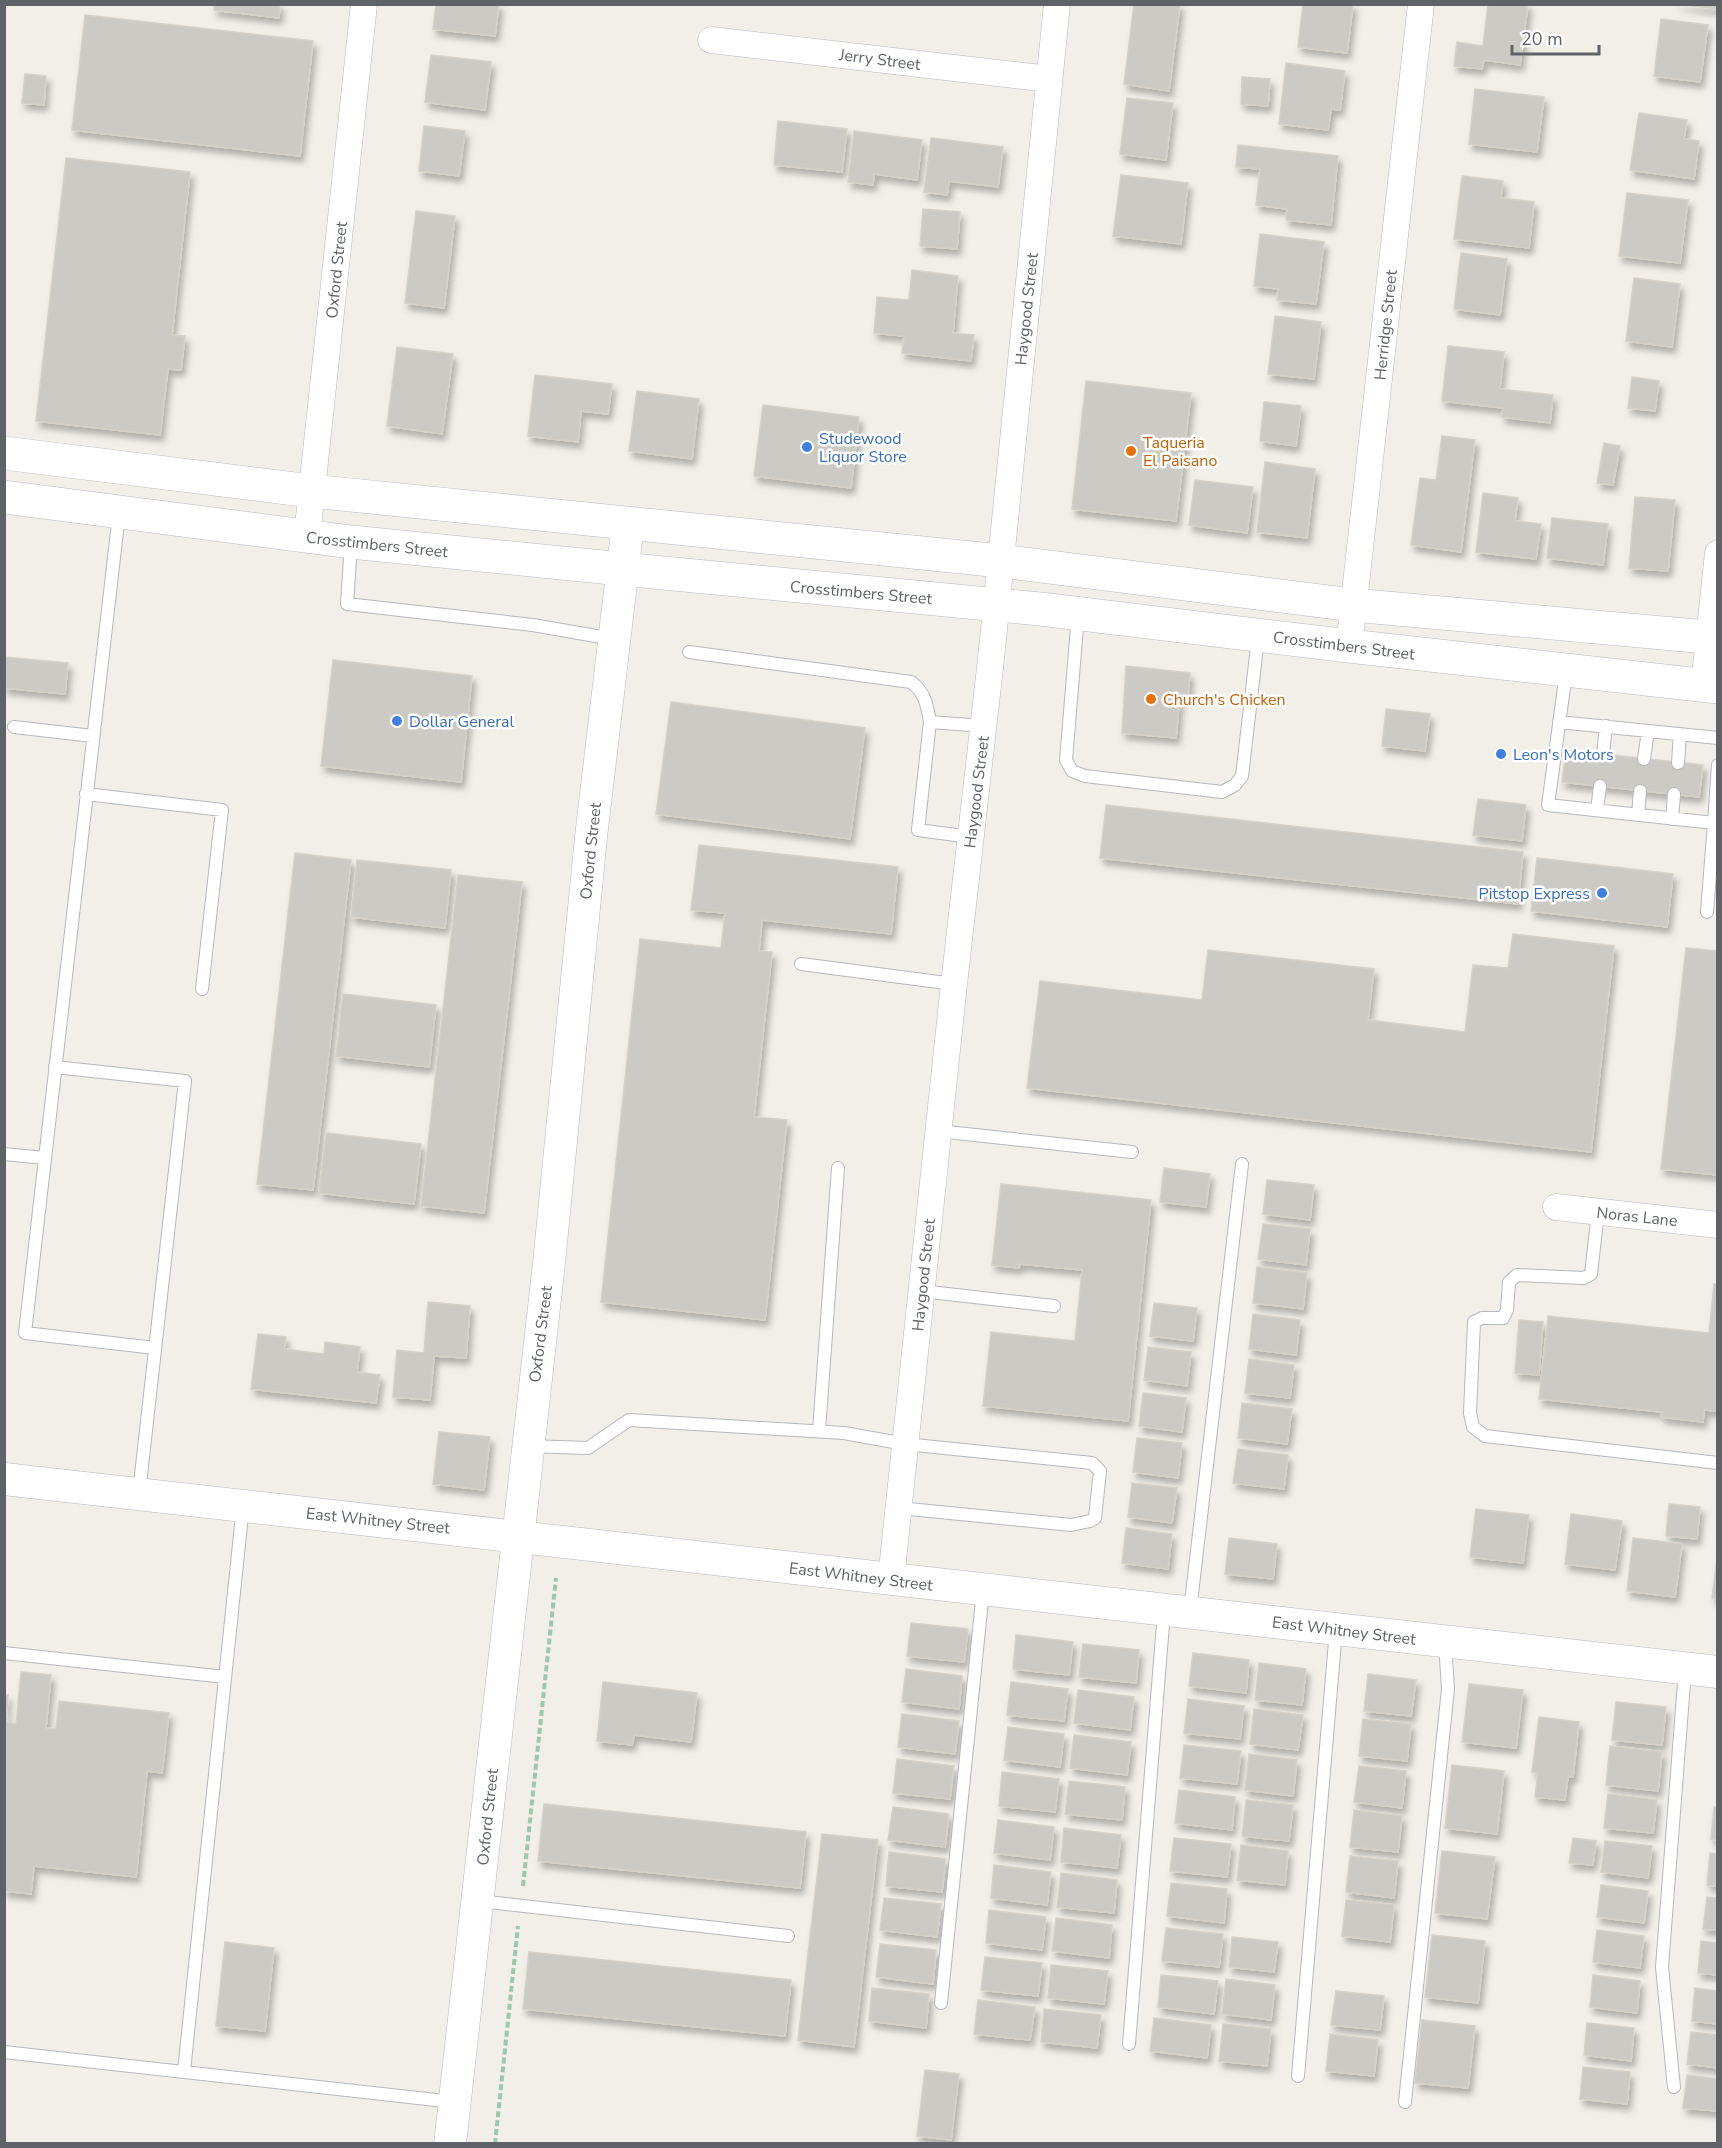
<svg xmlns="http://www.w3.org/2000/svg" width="1722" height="2148" font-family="'Nunito Sans',sans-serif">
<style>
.building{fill:#cccac5;stroke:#d6d1c6;stroke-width:1.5;filter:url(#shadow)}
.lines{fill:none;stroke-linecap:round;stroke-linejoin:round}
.service-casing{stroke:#b5b8bc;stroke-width:14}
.minor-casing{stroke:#b5b8bc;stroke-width:27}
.tertiary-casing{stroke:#b5b8bc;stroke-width:33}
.secondary-casing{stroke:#b6babf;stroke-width:34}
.path{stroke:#9cc7a9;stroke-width:4;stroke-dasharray:6 3;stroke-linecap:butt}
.service{stroke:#fff;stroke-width:12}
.minor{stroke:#fff;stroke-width:26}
.tertiary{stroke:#fff;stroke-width:32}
.secondary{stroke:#fff;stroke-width:33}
.shop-dot{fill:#3f7fe0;stroke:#fff;stroke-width:2}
.food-dot{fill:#e8710a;stroke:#fff;stroke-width:2}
.labels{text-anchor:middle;stroke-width:5;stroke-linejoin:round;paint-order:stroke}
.street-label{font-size:16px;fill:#5f6368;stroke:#fff}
.shop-label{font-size:16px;fill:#366cbe;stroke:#fff;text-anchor:start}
.food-label{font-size:16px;fill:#c56008;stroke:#fff;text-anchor:start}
</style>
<defs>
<filter id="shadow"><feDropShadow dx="3.5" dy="6" stdDeviation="3" flood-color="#0004"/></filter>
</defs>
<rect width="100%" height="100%" fill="#f1efe8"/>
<path class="building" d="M 214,4 L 280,4 L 279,18 L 214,10 Z
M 436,4 L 499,4 L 495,36 L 433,29 Z
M 1134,4 L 1180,4 L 1169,91 L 1124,84 Z
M 1303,4 L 1353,4 L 1347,53 L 1298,47 Z
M 1488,4 L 1528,4 L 1520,65 L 1484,60 L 1482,69 L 1454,66 L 1457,42 L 1483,46 Z
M 1676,4 L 1718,4 L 1718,9 Z
M 85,15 L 313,41 L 300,156 L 72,130 Z
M 1661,19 L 1708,25 L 1700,82 L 1654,76 Z
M 431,55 L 491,62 L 485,110 L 425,102 Z
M 1286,63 L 1345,71 L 1340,110 L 1331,109 L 1328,130 L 1279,124 Z
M 25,74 L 46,76 L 44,105 L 22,103 Z
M 1242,77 L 1270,79 L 1268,106 L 1241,104 Z
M 1475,89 L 1544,97 L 1537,152 L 1469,144 Z
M 1127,98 L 1173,103 L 1166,160 L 1120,154 Z
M 1639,113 L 1687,120 L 1684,139 L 1699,141 L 1694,179 L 1630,170 Z
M 778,121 L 847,129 L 842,172 L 774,165 Z
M 424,126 L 465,131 L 459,176 L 419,171 Z
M 854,131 L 922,140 L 917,180 L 874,174 L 873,185 L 848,182 Z
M 931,138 L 1003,147 L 998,187 L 949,181 L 947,195 L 924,192 Z
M 1238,145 L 1338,156 L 1331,225 L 1286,220 L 1287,209 L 1256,205 L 1260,169 L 1236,167 Z
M 66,158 L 190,172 L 172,335 L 185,336 L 181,370 L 168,369 L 160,435 L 36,421 Z
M 1121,175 L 1188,183 L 1181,244 L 1113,236 Z
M 1462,176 L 1503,181 L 1501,198 L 1534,202 L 1529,248 L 1454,239 Z
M 1627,193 L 1688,200 L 1680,263 L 1619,256 Z
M 923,209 L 960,212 L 957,249 L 920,246 Z
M 416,211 L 455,216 L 444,308 L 405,303 Z
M 1260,234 L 1324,242 L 1316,304 L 1277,300 L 1278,289 L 1254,286 Z
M 1461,253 L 1507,259 L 1500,315 L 1454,309 Z
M 912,270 L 958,276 L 953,333 L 974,335 L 971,361 L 902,353 L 904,336 L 874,333 L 877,297 L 909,300 Z
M 1634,278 L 1680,284 L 1672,347 L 1626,341 Z
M 1275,316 L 1321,322 L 1314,379 L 1268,374 Z
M 1448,346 L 1504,352 L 1500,389 L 1553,395 L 1550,423 L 1502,417 L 1503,408 L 1442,401 Z
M 397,347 L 453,354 L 442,434 L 387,426 Z
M 535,375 L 612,384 L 608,414 L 581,411 L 578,442 L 528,436 Z
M 1632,377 L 1659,381 L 1655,411 L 1628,408 Z
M 1086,381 L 1191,393 L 1176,521 L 1072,509 Z
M 637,391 L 699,399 L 692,459 L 629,451 Z
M 1264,402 L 1301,406 L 1296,446 L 1260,441 Z
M 763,405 L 859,417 L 851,488 L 754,476 Z
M 1442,436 L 1475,440 L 1461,552 L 1411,545 L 1420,478 L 1436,480 Z
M 1604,443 L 1620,446 L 1613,485 L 1597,483 Z
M 1265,462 L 1315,469 L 1307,538 L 1257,532 Z
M 1195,480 L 1253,487 L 1247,533 L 1189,525 Z
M 1483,493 L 1518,498 L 1515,521 L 1541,524 L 1536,559 L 1476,552 Z
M 1635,497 L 1675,500 L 1668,571 L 1629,568 Z
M 1552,518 L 1608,524 L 1603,565 L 1547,558 Z
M 4,657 L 68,663 L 65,694 L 4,688 Z
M 333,660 L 472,676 L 461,782 L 321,766 Z
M 1126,666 L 1190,673 L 1188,695 L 1180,694 L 1176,738 L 1122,733 Z
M 671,702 L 865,728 L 850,839 L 656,814 Z
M 1386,709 L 1430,714 L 1425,751 L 1382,746 Z
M 1566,750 L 1703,765 L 1699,797 L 1562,782 Z
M 1478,799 L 1526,805 L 1522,841 L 1473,835 Z
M 1106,805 L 1523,852 L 1518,904 L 1100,858 Z
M 699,845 L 898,867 L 891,934 L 762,920 L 759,951 L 772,952 L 754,1117 L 787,1120 L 765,1320 L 601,1302 L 640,939 L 721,948 L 725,913 L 691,910 Z
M 295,853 L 351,860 L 313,1190 L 257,1184 Z
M 1537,858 L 1673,874 L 1667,927 L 1531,911 Z
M 357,860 L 451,870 L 445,928 L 351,917 Z
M 458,875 L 522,882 L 484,1213 L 421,1206 Z
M 1513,934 L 1614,946 L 1591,1152 L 1027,1088 L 1040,981 L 1202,1000 L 1208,950 L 1374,969 L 1368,1020 L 1465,1032 L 1473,965 L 1508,968 Z
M 1686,948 L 1718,951 L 1718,1175 L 1661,1169 Z
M 343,994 L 436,1005 L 429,1067 L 336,1056 Z
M 326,1133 L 421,1144 L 414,1204 L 319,1193 Z
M 1164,1168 L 1210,1174 L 1206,1207 L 1160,1202 Z
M 1267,1180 L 1314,1185 L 1310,1220 L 1263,1214 Z
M 1001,1184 L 1151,1200 L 1128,1421 L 983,1406 L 991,1332 L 1075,1341 L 1082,1270 L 1020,1264 L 1019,1268 L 992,1265 Z
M 1263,1224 L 1310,1229 L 1306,1265 L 1258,1259 Z
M 1257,1267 L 1307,1273 L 1303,1309 L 1253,1303 Z
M 1714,1284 L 1718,1285 L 1718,1411 L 1704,1410 L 1703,1422 L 1661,1417 L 1662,1412 L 1539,1399 L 1548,1316 L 1709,1333 Z
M 428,1302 L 470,1306 L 466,1358 L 434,1356 L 430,1400 L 393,1397 L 397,1350 L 424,1353 Z
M 1154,1303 L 1197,1308 L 1193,1341 L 1150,1336 Z
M 1253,1314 L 1300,1320 L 1296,1355 L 1249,1349 Z
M 1519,1320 L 1543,1322 L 1539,1375 L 1515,1373 Z
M 258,1334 L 286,1337 L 284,1349 L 324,1354 L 325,1342 L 360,1347 L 357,1372 L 380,1375 L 376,1403 L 251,1389 Z
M 1148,1347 L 1191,1352 L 1187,1386 L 1144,1380 Z
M 1249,1359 L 1294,1365 L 1290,1398 L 1245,1393 Z
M 1143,1393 L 1186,1398 L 1182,1432 L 1139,1426 Z
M 1242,1403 L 1292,1409 L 1287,1444 L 1238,1438 Z
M 439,1432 L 490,1437 L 484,1490 L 433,1484 Z
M 1137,1438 L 1182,1443 L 1178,1478 L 1133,1472 Z
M 1238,1449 L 1288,1455 L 1284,1489 L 1233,1483 Z
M 1132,1483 L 1177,1488 L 1172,1523 L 1128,1517 Z
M 1669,1504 L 1700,1507 L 1697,1539 L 1666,1536 Z
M 1476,1509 L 1529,1515 L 1523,1563 L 1470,1557 Z
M 1571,1514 L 1622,1521 L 1615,1570 L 1565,1564 Z
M 1126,1528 L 1172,1534 L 1168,1569 L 1122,1563 Z
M 1229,1538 L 1277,1544 L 1273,1579 L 1225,1574 Z
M 1633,1538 L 1682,1544 L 1675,1597 L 1627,1591 Z
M 1718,1551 L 1718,1598 L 1712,1598 Z
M 911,1623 L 968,1629 L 964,1662 L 907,1656 Z
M 1016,1635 L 1073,1642 L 1069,1675 L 1013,1669 Z
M 1083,1644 L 1139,1650 L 1136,1683 L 1079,1677 Z
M 1193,1653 L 1249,1660 L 1246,1693 L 1189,1686 Z
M 1259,1663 L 1306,1669 L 1302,1705 L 1255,1700 Z
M 906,1669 L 962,1676 L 959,1709 L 902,1702 Z
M 21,1672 L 51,1675 L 46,1728 L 56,1729 L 59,1701 L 169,1713 L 162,1773 L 147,1771 L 136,1877 L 34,1866 L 31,1894 L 4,1891 L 4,1695 L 8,1695 L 6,1722 L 16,1724 Z
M 1368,1674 L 1416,1680 L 1411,1716 L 1364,1711 Z
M 603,1682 L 697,1693 L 691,1742 L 634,1735 L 632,1745 L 597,1741 Z
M 1011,1682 L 1068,1689 L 1064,1721 L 1007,1715 Z
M 1469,1684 L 1523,1690 L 1516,1748 L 1462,1742 Z
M 1078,1690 L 1134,1697 L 1130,1730 L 1074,1723 Z
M 1188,1699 L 1244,1706 L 1240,1739 L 1184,1733 Z
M 1616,1702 L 1666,1707 L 1662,1745 L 1612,1740 Z
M 1254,1709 L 1303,1715 L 1298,1750 L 1250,1744 Z
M 902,1714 L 959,1721 L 955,1754 L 898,1747 Z
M 1539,1717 L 1579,1722 L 1573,1777 L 1568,1776 L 1565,1800 L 1535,1797 L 1538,1773 L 1532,1772 Z
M 1363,1719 L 1411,1724 L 1407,1761 L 1359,1756 Z
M 1008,1727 L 1064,1734 L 1060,1767 L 1004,1760 Z
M 1074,1735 L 1131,1742 L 1127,1775 L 1070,1768 Z
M 1184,1745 L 1241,1751 L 1237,1784 L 1180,1778 Z
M 1610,1746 L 1662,1752 L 1658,1791 L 1606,1785 Z
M 1249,1754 L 1297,1760 L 1293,1796 L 1245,1790 Z
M 897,1759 L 954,1766 L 950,1799 L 893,1793 Z
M 1452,1765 L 1504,1771 L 1497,1834 L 1445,1828 Z
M 1359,1766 L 1406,1771 L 1402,1808 L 1354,1802 Z
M 1002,1772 L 1059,1779 L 1055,1812 L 999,1806 Z
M 1069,1781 L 1125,1787 L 1122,1820 L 1065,1814 Z
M 1179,1790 L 1235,1797 L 1232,1830 L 1175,1823 Z
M 1608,1794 L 1657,1800 L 1653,1833 L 1604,1828 Z
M 1246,1800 L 1293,1805 L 1289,1841 L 1242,1836 Z
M 544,1804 L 806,1832 L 800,1888 L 538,1861 Z
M 893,1807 L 949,1814 L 945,1847 L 888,1840 Z
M 1714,1807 L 1718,1807 L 1718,1840 L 1711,1839 Z
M 1354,1810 L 1402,1816 L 1398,1852 L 1350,1847 Z
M 998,1820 L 1054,1827 L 1050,1860 L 994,1853 Z
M 1064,1828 L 1121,1835 L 1117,1868 L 1061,1862 Z
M 822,1834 L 878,1840 L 854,2047 L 798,2040 Z
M 1174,1838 L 1231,1844 L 1227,1877 L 1170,1871 Z
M 1573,1838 L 1596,1841 L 1593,1865 L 1569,1863 Z
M 1605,1841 L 1652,1846 L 1648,1878 L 1601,1872 Z
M 1241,1845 L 1288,1851 L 1285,1885 L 1237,1880 Z
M 1442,1851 L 1495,1857 L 1487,1919 L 1435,1913 Z
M 889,1852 L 946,1859 L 942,1892 L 886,1886 Z
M 1710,1853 L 1718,1854 L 1718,1886 L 1707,1885 Z
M 1350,1856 L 1398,1861 L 1394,1898 L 1346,1892 Z
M 994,1865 L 1051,1872 L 1047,1905 L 991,1898 Z
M 1061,1873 L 1117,1880 L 1114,1913 L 1057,1907 Z
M 1171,1883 L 1227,1889 L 1224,1923 L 1167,1916 Z
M 1601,1885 L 1648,1891 L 1644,1923 L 1597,1917 Z
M 1707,1897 L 1718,1898 L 1718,1930 L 1703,1929 Z
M 884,1898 L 941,1904 L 937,1937 L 880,1930 Z
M 1346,1900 L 1394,1905 L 1390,1942 L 1342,1936 Z
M 989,1910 L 1046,1917 L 1042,1950 L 986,1943 Z
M 1056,1918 L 1112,1925 L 1109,1958 L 1052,1951 Z
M 1166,1928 L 1223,1934 L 1219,1967 L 1162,1961 Z
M 1597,1930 L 1644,1936 L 1640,1968 L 1593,1962 Z
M 1432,1935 L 1485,1941 L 1478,2003 L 1425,1997 Z
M 1232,1937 L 1278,1942 L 1274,1972 L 1229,1967 Z
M 1701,1941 L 1718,1943 L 1718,1975 L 1698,1973 Z
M 225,1942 L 274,1948 L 265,2031 L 216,2026 Z
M 880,1944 L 936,1950 L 933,1984 L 876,1977 Z
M 529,1952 L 791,1980 L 785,2036 L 523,2009 Z
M 985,1957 L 1042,1963 L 1038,1996 L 981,1990 Z
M 1051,1965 L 1108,1971 L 1104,2004 L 1048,1998 Z
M 1161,1975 L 1218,1981 L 1214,2014 L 1158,2007 Z
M 1593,1975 L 1640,1981 L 1637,2013 L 1590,2007 Z
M 1226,1979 L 1275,1985 L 1271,2020 L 1222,2014 Z
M 872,1988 L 929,1994 L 926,2028 L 869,2021 Z
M 1695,1988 L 1718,1991 L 1718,2024 L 1692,2021 Z
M 1336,1991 L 1384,1996 L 1380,2030 L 1331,2025 Z
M 978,2000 L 1035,2007 L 1030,2040 L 974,2034 Z
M 1044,2009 L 1101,2015 L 1097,2048 L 1041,2042 Z
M 1154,2018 L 1211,2025 L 1207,2058 L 1150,2051 Z
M 1422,2020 L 1475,2026 L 1468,2088 L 1415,2083 Z
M 1587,2023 L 1634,2028 L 1631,2061 L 1584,2055 Z
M 1223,2024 L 1271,2029 L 1267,2066 L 1219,2061 Z
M 1691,2032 L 1718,2035 L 1718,2068 L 1687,2064 Z
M 1330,2034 L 1378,2040 L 1374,2076 L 1326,2071 Z
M 1583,2067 L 1630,2072 L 1627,2104 L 1580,2099 Z
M 925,2070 L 959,2074 L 951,2140 L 917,2136 Z
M 1687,2075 L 1718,2079 L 1718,2111 L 1683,2108 Z"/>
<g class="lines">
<g class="service-casing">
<path id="service" d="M 119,514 L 25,1333 L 155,1348
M 351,542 L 347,604 L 533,625 L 613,639
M 1078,615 L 1066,760 L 1072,771 L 1085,776 L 1222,792 L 1235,785 L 1242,776 L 1258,638
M 689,652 L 911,682 C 925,692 927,705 930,722
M 1566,673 L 1548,805 L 1714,823 L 1718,765
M 1559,722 L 1718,738
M 14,727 L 93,736
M 1603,754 L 1606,726
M 1644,759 L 1648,731
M 1678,763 L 1680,734
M 86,794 L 222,810 L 202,989
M 1597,810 L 1600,786
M 1638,815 L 1640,791
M 1672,819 L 1674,794
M 971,837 L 918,830 L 930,722 L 984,726
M 1707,912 L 1714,823
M 801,964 L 954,984
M 55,1067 L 185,1081 L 139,1493
M 938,1131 L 1132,1152
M 4,1154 L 45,1158
M 1598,1212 L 1591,1274 L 1584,1278 L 1517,1275 L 1509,1282 L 1507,1310 L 1503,1318 L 1482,1318 L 1474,1322 L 1470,1413 L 1473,1427 L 1485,1436 L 1718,1463
M 921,1291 L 1054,1306
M 819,1431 L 838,1168
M 528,1446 L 588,1448 L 629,1420 L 844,1433 L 905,1444 L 1092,1463 L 1100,1471 L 1095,1518 L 1090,1521 L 1071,1525 L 899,1508
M 1190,1611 L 1242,1164
M 4,1653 L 225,1677
M 479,1901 L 788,1936
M 941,2003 L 983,1591
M 1129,2044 L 1164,1612
M 4,2052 L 454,2102
M 184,2071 L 243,1506
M 1298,2076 L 1336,1630
M 1674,2087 L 1662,1967 L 1685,1670
M 1405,2102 L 1448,1689 L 1445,1643"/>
</g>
<g class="minor-casing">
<path id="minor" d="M 711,40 L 1049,79
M 307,536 L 364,4
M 1349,646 L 1421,4
M 1704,686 L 1718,553
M 1556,1207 L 1718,1225
M 891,1579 L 954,984 L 991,659 L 1057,4"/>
</g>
<g class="tertiary-casing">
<path id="tertiary" d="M 4,1479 L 1718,1672
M 450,2144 L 549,1263 L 591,837 L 628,524"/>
</g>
<g class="secondary-casing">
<path id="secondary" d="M 4,453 L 311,491 L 1001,561 L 1353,605 L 1718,638
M 4,497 L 351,542 L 622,569 L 1040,609 L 1349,646 L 1718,687"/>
</g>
<path class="path" d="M 523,1886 L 556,1578
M 495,2144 L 518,1926"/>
<use href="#service" class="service"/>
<use href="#minor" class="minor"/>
<use href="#tertiary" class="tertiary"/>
<use href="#secondary" class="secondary"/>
</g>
<g class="shop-dot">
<circle cx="807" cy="447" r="6"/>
<circle cx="397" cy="721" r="6"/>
<circle cx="1501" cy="754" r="6"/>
<circle cx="1602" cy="893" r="6"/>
</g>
<g class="food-dot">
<circle cx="1131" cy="451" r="6"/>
<circle cx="1151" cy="699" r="6"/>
</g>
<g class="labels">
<g class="street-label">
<text transform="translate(880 59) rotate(7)" y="6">Jerry Street</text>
<text transform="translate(336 270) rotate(-84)" y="6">Oxford Street</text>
<text transform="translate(1026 309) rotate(-84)" y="6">Haygood Street</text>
<text transform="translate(1385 325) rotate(-84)" y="6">Herridge Street</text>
<text transform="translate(377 544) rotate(6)" y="6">Crosstimbers Street</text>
<text transform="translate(861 592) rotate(5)" y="6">Crosstimbers Street</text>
<text transform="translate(1344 645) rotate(7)" y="6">Crosstimbers Street</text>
<text transform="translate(976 792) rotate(-83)" y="6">Haygood Street</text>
<text transform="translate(590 851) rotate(-84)" y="6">Oxford Street</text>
<text transform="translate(1637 1216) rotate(6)" y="6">Noras Lane</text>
<text transform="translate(923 1275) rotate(-84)" y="6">Haygood Street</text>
<text transform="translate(540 1334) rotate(-83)" y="6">Oxford Street</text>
<text transform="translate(378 1520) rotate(6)" y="6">East Whitney Street</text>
<text transform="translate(861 1576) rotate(7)" y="6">East Whitney Street</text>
<text transform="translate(1344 1630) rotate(7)" y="6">East Whitney Street</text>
<text transform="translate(487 1817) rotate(-84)" y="6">Oxford Street</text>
</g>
<g class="shop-label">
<text x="819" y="444">Studewood<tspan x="819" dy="18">Liquor Store</tspan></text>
<text x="409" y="727">Dollar General</text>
<text x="1513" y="760">Leon's Motors</text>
<text x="1590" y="899" text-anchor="end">Pitstop Express</text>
</g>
<g class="food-label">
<text x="1143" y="448">Taqueria<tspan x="1143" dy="18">El Paisano</tspan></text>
<text x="1163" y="705">Church's Chicken</text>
</g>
</g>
<rect width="1722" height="2148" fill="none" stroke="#5f6368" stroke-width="12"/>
<path d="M1512 45v9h87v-9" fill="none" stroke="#5f6368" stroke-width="3"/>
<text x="1521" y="45" font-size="18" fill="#5f6368" stroke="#ffffff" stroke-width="4.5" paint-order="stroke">20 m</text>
</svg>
